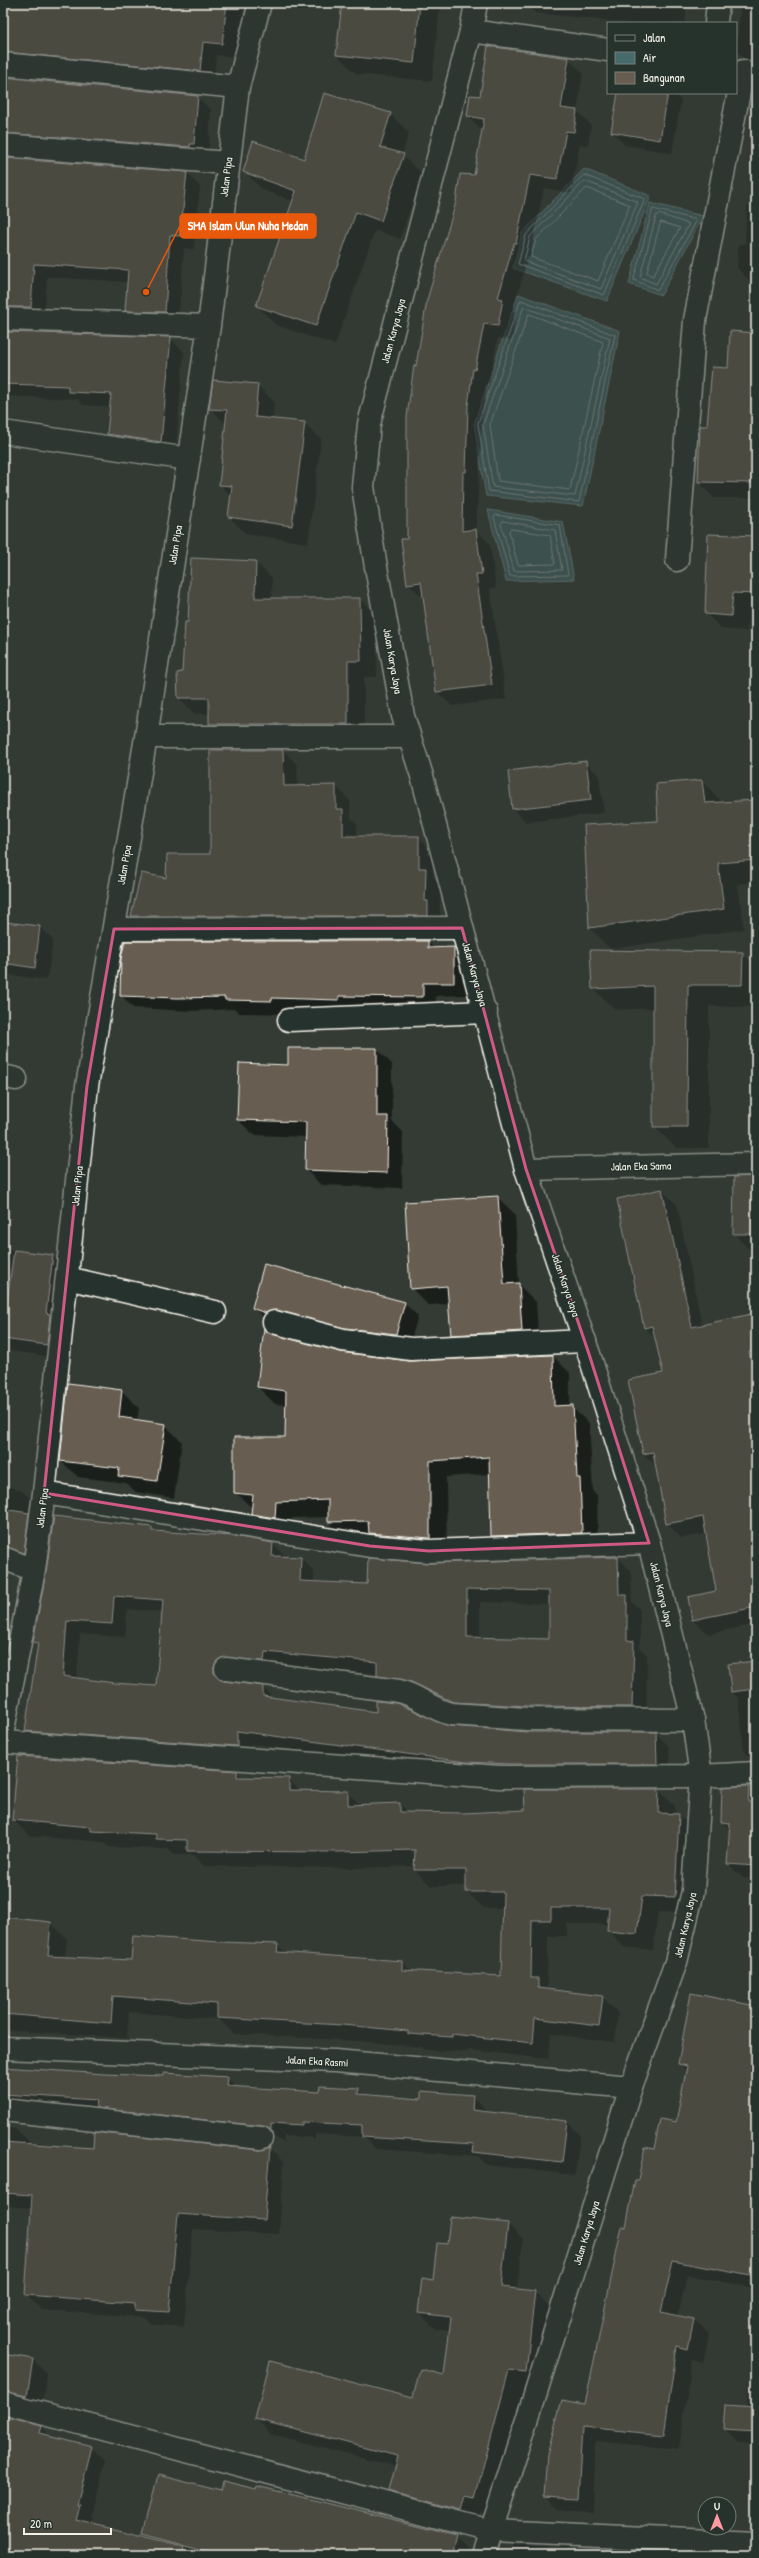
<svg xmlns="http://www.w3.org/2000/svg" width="759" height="2558" font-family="'Patrick Hand',sans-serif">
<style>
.water{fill:#476b6d;stroke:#8ca19e}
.shadow{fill:#0007;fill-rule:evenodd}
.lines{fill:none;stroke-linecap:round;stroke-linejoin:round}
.shore{stroke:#afbbb7;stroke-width:1}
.building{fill:#675d51;stroke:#f4f1e8;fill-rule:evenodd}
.minor-casing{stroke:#f4f1e8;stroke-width:25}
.secondary-casing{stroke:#f4f1e8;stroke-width:25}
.minor{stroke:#26332d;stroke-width:22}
.secondary{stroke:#26332d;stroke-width:22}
.marked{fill:none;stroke:#d15985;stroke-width:3;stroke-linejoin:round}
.labels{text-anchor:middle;stroke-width:3;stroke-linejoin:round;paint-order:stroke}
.street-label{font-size:11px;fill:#f4f1e8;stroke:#26332d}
.leader{fill:none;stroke:#e8590c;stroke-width:1.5}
.callout-dot{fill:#e8590c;stroke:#26332d;stroke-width:1.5}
.callout{fill:#e8590c;stroke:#e8590c;stroke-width:1.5}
.callout-label{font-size:12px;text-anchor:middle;font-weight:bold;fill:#fff}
</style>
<rect width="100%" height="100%" fill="#333b34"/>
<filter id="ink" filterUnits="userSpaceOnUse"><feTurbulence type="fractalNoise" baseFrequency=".025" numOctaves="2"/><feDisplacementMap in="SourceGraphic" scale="8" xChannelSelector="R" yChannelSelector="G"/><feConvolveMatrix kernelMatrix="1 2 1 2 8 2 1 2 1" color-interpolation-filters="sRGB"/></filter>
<g filter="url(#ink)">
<path class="water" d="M 584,169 L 651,196 L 607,301 L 513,268 L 522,233 Z
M 650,203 L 703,216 L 661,295 L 629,284 Z
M 518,294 L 620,331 L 583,506 L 486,496 L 474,424 Z
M 488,510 L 563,522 L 574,579 L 506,581 Z"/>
<path class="shadow" d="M 3,3 L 244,3 L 242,26 L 239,26 L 235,57 L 216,55 L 213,84 L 11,66 L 4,76 L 197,97 L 211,110 L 208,158 L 11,147 L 3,159 L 187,173 L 200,187 L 194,249 L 184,248 L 178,325 L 139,324 L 126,310 L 128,282 L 47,277 L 44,321 L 11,321 L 4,333 L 170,338 L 184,352 L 175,455 L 122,448 L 108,434 L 111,407 L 83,405 L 77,399 L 3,396 Z
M 343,3 L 447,3 L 446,8 L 440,7 L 432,81 L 356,74 L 337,55 Z
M 525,3 L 687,3 L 685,23 L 630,23 L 535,13 Z
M 741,3 L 756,3 L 756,64 L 749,63 L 736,50 Z
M 569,59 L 583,73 L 577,111 L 591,125 L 588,146 L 580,144 L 571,193 L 544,188 L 530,257 L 528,257 L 513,311 L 516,314 L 512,340 L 498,338 L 489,383 L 487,383 L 482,420 L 476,530 L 490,544 L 496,588 L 490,588 L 506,699 L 452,706 L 437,692 L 424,598 L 408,584 L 408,539 L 417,367 L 474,176 L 483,131 L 468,116 L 481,97 Z
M 619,93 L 674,93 L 681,101 L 672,153 L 625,145 L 612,132 Z
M 390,114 L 409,133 L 402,155 L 422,174 L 400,239 L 375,230 L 335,345 L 276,325 L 257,306 L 293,201 L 263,190 L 244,171 L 304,161 Z
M 756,162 L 756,282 L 751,282 L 737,268 L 739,244 L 745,244 L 747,206 L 752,206 Z
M 756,333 L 756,498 L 714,498 L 699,482 L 708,427 L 729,369 Z
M 257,385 L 274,402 L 273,420 L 304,423 L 321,439 L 308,543 L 246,534 L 229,517 L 231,496 L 220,485 L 226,424 L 210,408 Z
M 756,537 L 756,608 L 749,608 L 747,631 L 722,629 L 706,614 Z
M 255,562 L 272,578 L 272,599 L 360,599 L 376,615 L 377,677 L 364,677 L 364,741 L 227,741 L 210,724 L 210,714 L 195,714 L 179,698 L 189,623 Z
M 283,750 L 297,765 L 298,787 L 336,786 L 350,801 L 351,818 L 357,824 L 357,837 L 418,837 L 433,852 L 433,877 L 440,884 L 440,914 L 443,917 L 443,930 L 147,931 L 132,916 L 142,874 L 167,880 L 211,855 Z
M 586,763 L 599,776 L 604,813 L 526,822 L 513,809 Z
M 702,781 L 723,803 L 749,802 L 748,798 L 756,798 L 756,882 L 738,884 L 744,929 L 610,949 L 590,928 L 585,826 L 659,822 L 657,784 Z
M 6,923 L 40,927 L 53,940 L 47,980 L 3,974 L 3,929 L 5,930 Z
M 428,942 L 435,949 L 453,948 L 466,961 L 467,995 L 436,996 L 436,1009 L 352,1013 L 285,1010 L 285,1014 L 239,1013 L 235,1009 L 191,1011 L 133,1008 L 121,995 Z
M 742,953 L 756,967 L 756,1007 L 709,1006 L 709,1148 L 676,1148 L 654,1126 L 654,1008 L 615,1010 L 593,988 Z
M 289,1049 L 377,1049 L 392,1064 L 392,1121 L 403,1132 L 402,1188 L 321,1185 L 306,1170 L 307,1137 L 254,1135 L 238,1120 L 240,1064 L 289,1066 Z
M 756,1177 L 756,1249 L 749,1249 L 734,1234 Z
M 662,1190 L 677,1205 L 702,1325 L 756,1314 L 756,1624 L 708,1634 L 693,1619 L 717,1592 L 706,1534 L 681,1538 L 667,1523 L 656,1466 L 644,1454 L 664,1374 L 656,1339 L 645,1328 Z
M 497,1197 L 515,1214 L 519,1285 L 536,1302 L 539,1348 L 469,1351 L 452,1334 L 450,1304 L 428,1305 L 411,1288 Z
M 3,1249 L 53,1256 L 66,1269 L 60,1358 L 3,1350 Z
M 404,1303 L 418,1316 L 409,1347 L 267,1321 L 254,1308 Z
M 270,1335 L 340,1353 L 409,1362 L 553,1356 L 570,1373 L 570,1406 L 589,1423 L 593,1492 L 597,1495 L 598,1549 L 509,1553 L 492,1536 L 490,1474 L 446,1477 L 447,1555 L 345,1539 L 329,1522 L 329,1517 L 292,1518 L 291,1534 L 269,1530 L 252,1514 L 253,1509 L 235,1492 L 286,1438 L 287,1405 L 275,1404 L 258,1387 Z
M 69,1385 L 122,1391 L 139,1408 L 137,1421 L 165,1425 L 182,1442 L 174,1498 L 136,1492 L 126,1483 L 78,1477 L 61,1461 Z
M 3,1484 L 22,1491 L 36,1504 L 39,1550 L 3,1540 Z
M 152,1528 L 157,1532 L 273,1544 L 287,1558 L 301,1558 L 314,1572 L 314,1583 L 368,1585 L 429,1564 L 618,1558 L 631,1571 L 632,1602 L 640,1610 L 640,1648 L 647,1655 L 646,1720 L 468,1715 L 391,1689 L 378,1674 L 278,1665 L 230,1675 L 226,1683 L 263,1687 L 274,1699 L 377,1713 L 450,1727 L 527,1732 L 656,1733 L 669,1747 L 670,1771 L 502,1777 L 251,1744 L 250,1759 L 40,1744 L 26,1731 L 39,1647 L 34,1642 ZM 480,1602 L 550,1604 L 550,1640 L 480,1638 ZM 127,1609 L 163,1612 L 157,1687 L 77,1679 L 80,1634 L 125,1637 Z
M 756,1662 L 756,1763 L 744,1751 L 739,1699 L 732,1692 Z
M 237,1772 L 243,1779 L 288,1779 L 300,1791 L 348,1792 L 361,1806 L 400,1804 L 408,1813 L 464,1814 L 526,1811 L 659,1790 L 675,1806 L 675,1814 L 679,1815 L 695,1831 L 691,1913 L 658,1912 L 653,1950 L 624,1947 L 608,1931 L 609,1924 L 567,1924 L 567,1936 L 548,1936 L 547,1988 L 602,1997 L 618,2013 L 615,2042 L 551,2034 L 549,2059 L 468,2050 L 468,2052 L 425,2050 L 422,2047 L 359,2041 L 234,2034 L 219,2019 L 129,2012 L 127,2038 L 3,2030 L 3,1917 L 51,1923 L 67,1939 L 65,1958 L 132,1962 L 219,1943 L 277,1945 L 286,1953 L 402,1962 L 411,1971 L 502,1977 L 504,1908 L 484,1908 L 467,1892 L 467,1886 L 431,1886 L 415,1870 L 415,1866 L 354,1868 L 204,1866 L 193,1855 L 174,1855 L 168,1849 L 108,1847 L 103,1842 L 30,1836 L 13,1820 Z
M 723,1789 L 756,1791 L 756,1879 L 743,1878 L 728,1864 L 730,1830 L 722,1822 Z
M 756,2007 L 756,2288 L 687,2275 L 678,2316 L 694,2320 L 709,2334 L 703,2363 L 692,2360 L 679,2449 L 596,2441 L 593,2512 L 559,2510 L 545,2495 L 586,2405 L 639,2182 L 655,2150 L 677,2123 L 687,2071 L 679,2064 Z
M 3,2068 L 104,2075 L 227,2078 L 236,2087 L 320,2093 L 358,2089 L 364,2096 L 422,2100 L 473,2096 L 486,2109 L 486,2112 L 567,2122 L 580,2135 L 575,2175 L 487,2165 L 478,2156 L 376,2149 L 364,2137 L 315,2134 L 315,2138 L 284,2136 L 284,2143 L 276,2138 L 110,2120 L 12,2107 L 3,2098 Z
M 3,2128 L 16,2129 L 31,2144 L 94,2149 L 260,2151 L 269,2148 L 284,2163 L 279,2234 L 193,2229 L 184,2327 L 151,2324 L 144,2317 L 42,2310 L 26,2295 L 32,2208 L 3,2206 Z
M 508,2224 L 523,2240 L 517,2290 L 534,2292 L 550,2308 L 541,2387 L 525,2385 L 490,2513 L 481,2511 L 477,2525 L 404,2506 L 389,2491 L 395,2466 L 271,2434 L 256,2419 L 413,2399 L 445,2377 L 450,2330 L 435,2329 L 419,2313 L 448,2245 Z
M 752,2348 L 756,2348 L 756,2445 L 739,2444 L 724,2429 L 747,2407 Z
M 3,2355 L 33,2360 L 47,2374 L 41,2410 L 5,2414 L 5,2417 L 42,2427 L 51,2437 L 91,2447 L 105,2461 L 92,2517 L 94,2519 L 92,2525 L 150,2539 L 144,2534 L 222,2492 L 455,2536 L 469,2549 L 467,2555 L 189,2555 L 156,2547 L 162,2555 L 3,2555 Z
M 513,2546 L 617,2550 L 622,2555 L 513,2555 Z"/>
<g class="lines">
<path class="shore" d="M 584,175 L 645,199 L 604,295 L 518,264 L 526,235 Z
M 585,181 L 638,202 L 601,289 L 524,261 L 530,237 Z
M 587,188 L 630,205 L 598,281 L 531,257 L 536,240 Z
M 653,209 L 697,220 L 658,290 L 634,280 Z
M 659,214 L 689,224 L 656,284 L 640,277 L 656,216 Z
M 661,222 L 680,228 L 653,276 L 647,273 Z
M 521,300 L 615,335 L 579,502 L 489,491 L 478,424 Z
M 524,307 L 610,338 L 575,496 L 493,487 L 483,425 Z
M 529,314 L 603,342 L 570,490 L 498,481 L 490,425 Z
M 496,515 L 560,525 L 568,575 L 510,576 L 494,517 Z
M 503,521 L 555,530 L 562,570 L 514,571 L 501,524 Z
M 511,529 L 550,535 L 555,564 L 518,565 L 509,531 Z"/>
</g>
<path class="building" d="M 3,3 L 227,3 L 222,44 L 203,42 L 200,71 L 3,52 Z
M 342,3 L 420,3 L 414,63 L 336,55 Z
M 488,46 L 569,58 L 561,108 L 577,110 L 574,132 L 566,131 L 557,179 L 530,175 L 516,243 L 514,243 L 498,298 L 503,299 L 498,326 L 484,324 L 475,370 L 473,369 L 468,405 L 466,472 L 463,472 L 462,531 L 476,529 L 482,574 L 476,574 L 492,685 L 436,692 L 421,582 L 407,584 L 401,539 L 407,539 L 407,417 L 414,365 L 416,366 L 427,300 L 456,202 L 460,174 L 474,175 L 484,119 L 467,116 L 470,95 L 480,96 Z
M 3,77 L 198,96 L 194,144 L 190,144 L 190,147 L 3,133 Z
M 324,93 L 391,113 L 380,147 L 404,154 L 381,221 L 356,212 L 316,326 L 256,306 L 296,191 L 243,172 L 253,141 L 304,159 Z
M 618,93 L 668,93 L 660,140 L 611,132 Z
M 3,158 L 187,172 L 180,236 L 170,235 L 165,312 L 125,311 L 128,270 L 34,264 L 31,307 L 3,307 Z
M 730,331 L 756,333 L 756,483 L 698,482 L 700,426 L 707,426 L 712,367 L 728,368 Z
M 3,332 L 171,337 L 161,442 L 107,434 L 111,394 L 68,392 L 68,386 L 3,384 Z
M 213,380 L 258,384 L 255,417 L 305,422 L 292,526 L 228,517 L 232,486 L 219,485 L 227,410 L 209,409 Z
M 708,534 L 756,536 L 756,594 L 733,593 L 731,616 L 705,614 Z
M 191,558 L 256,561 L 255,598 L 360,598 L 361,661 L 348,661 L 348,724 L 209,724 L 209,698 L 178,698 L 177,673 L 182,672 L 185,622 L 188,622 Z
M 210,750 L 283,750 L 284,786 L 336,785 L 336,809 L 343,809 L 343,836 L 419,836 L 419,868 L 426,868 L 425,901 L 428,901 L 428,916 L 131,916 L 141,873 L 166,878 L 167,854 L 210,854 Z
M 586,761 L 591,800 L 512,809 L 508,771 Z
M 702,780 L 705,803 L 756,800 L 756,860 L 718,863 L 724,909 L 589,928 L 584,825 L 658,821 L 656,784 Z
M 5,922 L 40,926 L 35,968 L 3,963 Z
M 125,941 L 428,941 L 428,948 L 454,947 L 454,983 L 423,983 L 423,997 L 339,996 L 339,1000 L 272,998 L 272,1001 L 225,1000 L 225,997 L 178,998 L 120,996 L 121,958 Z
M 590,950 L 743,952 L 742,985 L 688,985 L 687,1127 L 653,1127 L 653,986 L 592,989 Z
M 288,1048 L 377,1048 L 377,1116 L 388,1116 L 387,1173 L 305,1170 L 306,1122 L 237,1120 L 239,1063 L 288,1065 Z
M 756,1176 L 756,1234 L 733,1234 L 734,1177 Z
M 662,1189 L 692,1327 L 756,1313 L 756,1350 L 749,1352 L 756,1383 L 756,1607 L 692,1620 L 688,1597 L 716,1591 L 703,1517 L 666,1524 L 653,1452 L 643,1454 L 628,1380 L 663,1373 L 652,1326 L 644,1328 L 617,1199 Z
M 498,1196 L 504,1284 L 519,1283 L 522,1331 L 451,1335 L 447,1286 L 410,1289 L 405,1202 Z
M 14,1250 L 53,1255 L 46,1313 L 50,1314 L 47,1345 L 3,1339 L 3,1309 L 6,1309 Z
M 264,1264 L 405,1302 L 396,1334 L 345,1328 L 277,1310 L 265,1313 L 252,1308 Z
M 264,1328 L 271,1334 L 340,1352 L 409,1361 L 553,1355 L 554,1406 L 573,1405 L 577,1478 L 580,1478 L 582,1533 L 491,1536 L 489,1457 L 430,1461 L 430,1538 L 369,1533 L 368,1521 L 328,1522 L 328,1500 L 276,1502 L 275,1518 L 251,1514 L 253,1495 L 234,1493 L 234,1437 L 285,1437 L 286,1391 L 257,1387 Z
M 68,1383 L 122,1390 L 119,1417 L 166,1424 L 157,1481 L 118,1476 L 119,1468 L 60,1461 Z
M 3,1509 L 29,1513 L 24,1553 L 3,1546 Z
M 54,1516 L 152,1527 L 152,1531 L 234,1536 L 273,1543 L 272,1556 L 301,1557 L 300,1581 L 367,1584 L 368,1558 L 429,1563 L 618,1557 L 619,1595 L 627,1595 L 627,1640 L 634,1641 L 632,1707 L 527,1706 L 453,1702 L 409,1681 L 377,1676 L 377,1662 L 265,1652 L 264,1661 L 221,1658 L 214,1667 L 214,1673 L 224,1681 L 263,1686 L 263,1696 L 376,1712 L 376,1701 L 396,1703 L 450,1726 L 527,1732 L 656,1732 L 657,1764 L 511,1764 L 466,1762 L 237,1731 L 237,1746 L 25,1731 L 38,1643 L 33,1642 L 46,1572 ZM 467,1589 L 549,1591 L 549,1639 L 467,1637 ZM 114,1596 L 163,1600 L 156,1686 L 114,1683 L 63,1676 L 67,1621 L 112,1624 Z
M 756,1661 L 756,1689 L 731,1692 L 728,1664 Z
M 18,1756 L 237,1771 L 237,1777 L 289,1778 L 289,1790 L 348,1791 L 348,1805 L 400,1803 L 400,1812 L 464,1813 L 525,1810 L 524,1789 L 659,1789 L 658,1813 L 679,1814 L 675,1897 L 642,1896 L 637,1934 L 607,1931 L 609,1908 L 551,1908 L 551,1920 L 532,1920 L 531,1978 L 538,1978 L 538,1988 L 603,1996 L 599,2026 L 535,2018 L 533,2043 L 452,2034 L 452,2037 L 408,2034 L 408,2031 L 342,2025 L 217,2018 L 217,2004 L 113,1996 L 111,2023 L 3,2014 L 3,1917 L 51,1922 L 48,1956 L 131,1960 L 133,1936 L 219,1942 L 278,1944 L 277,1952 L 402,1961 L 402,1970 L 501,1976 L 503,1892 L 466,1892 L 466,1870 L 414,1870 L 415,1850 L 337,1852 L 187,1851 L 187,1840 L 156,1839 L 156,1834 L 91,1831 L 91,1827 L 12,1820 Z
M 749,1786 L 748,1802 L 756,1802 L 756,1866 L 727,1864 L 730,1823 L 721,1822 L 722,1787 Z
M 691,1993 L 756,2006 L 756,2277 L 673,2261 L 661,2312 L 694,2319 L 688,2349 L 677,2346 L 664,2435 L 582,2427 L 578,2498 L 544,2496 L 547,2454 L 562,2400 L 585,2404 L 622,2226 L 626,2227 L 635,2180 L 638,2180 L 645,2147 L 654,2149 L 660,2119 L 676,2122 L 687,2066 L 678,2064 Z
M 3,2067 L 104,2074 L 164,2076 L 164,2073 L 228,2077 L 227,2086 L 319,2092 L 320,2086 L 359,2088 L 358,2094 L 421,2099 L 421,2091 L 473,2095 L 472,2110 L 567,2121 L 562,2162 L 473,2152 L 474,2144 L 362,2137 L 362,2125 L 302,2122 L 302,2125 L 271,2123 L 271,2131 L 262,2126 L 96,2108 L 97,2100 L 3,2094 Z
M 94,2132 L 260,2150 L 270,2147 L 264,2220 L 178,2214 L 169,2312 L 135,2310 L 135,2303 L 25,2295 L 32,2195 L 3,2193 L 3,2142 L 93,2148 Z
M 450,2217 L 508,2223 L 501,2287 L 535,2291 L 526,2372 L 509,2370 L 475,2498 L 466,2496 L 462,2510 L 388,2491 L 397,2456 L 255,2419 L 270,2361 L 413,2398 L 420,2369 L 444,2375 L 451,2317 L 418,2313 L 422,2278 L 433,2280 L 437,2243 L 447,2244 Z
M 3,2354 L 33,2359 L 27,2396 L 3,2391 Z
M 725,2405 L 756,2407 L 756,2432 L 723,2430 Z
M 3,2416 L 42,2426 L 40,2433 L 92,2446 L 77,2504 L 80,2504 L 76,2520 L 184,2546 L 182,2555 L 3,2555 Z
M 158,2475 L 221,2491 L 223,2481 L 256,2489 L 257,2486 L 456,2535 L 451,2555 L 223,2555 L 143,2534 Z"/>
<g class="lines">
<g class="minor-casing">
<path id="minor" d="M 716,23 L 718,3
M 471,31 L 608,50
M 3,64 L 238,87
M 3,145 L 228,163
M 3,319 L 209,326
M 3,432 L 189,459
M 677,560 L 695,320 L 743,71
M 146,737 L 409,737
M 114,929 L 462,928
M 289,1020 L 486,1012
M 3,1076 L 16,1079
M 526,1169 L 756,1164
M 67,1278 L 215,1312
M 274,1322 L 343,1340 L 411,1349 L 585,1341
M 44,1493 L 370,1546 L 429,1551 L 649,1543
M 3,1558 L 34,1570
M 226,1669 L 399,1691 C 418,1695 432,1710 451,1714 L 527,1719 L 693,1720
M 3,1730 L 34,1570 L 44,1493 L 87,1086 L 146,737 L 209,326 L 238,87 L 260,3
M 3,1742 L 499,1777 L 701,1776 L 756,1773
M 3,2048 L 335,2061 L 631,2087
M 3,2110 L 261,2138
M 3,2403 L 491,2531 L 756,2543"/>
</g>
<g class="secondary-casing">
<path id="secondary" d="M 476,3 L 471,31 L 369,424 L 363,487 L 376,567 L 403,716 L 422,776 L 526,1169 L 589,1354 L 649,1543 L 693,1720 L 701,1776 L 693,1891 L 676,1962 L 631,2087 L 536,2392 L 483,2555"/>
</g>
<use href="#minor" class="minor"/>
<use href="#secondary" class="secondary"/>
</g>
</g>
<path d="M0 0H759V2558H0ZM 462,928 L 526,1169 L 589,1354 L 649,1543 L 429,1551 L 370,1546 L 44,1493 L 87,1086 L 114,929 Z" fill="#333b34" fill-opacity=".55" fill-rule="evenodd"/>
<path class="marked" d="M 462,928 L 526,1169 L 589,1354 L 649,1543 L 429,1551 L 370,1546 L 44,1493 L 87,1086 L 114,929 Z"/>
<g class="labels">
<g class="street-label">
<text transform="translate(226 177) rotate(-83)" y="4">Jalan Pipa</text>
<text transform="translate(393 331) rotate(-75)" y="4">Jalan Karya Jaya</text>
<text transform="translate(175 545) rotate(-81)" y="4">Jalan Pipa</text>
<text transform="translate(393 661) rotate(80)" y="4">Jalan Karya Jaya</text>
<text transform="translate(124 865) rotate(-80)" y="4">Jalan Pipa</text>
<text transform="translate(475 974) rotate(74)" y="4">Jalan Karya Jaya</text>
<text transform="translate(641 1166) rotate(-1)" y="4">Jalan Eka Sama</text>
<text transform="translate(77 1186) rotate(-84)" y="4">Jalan Pipa</text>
<text transform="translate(566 1285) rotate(71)" y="4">Jalan Karya Jaya</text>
<text transform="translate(42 1508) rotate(-83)" y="4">Jalan Pipa</text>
<text transform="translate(662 1594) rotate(76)" y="4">Jalan Karya Jaya</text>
<text transform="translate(685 1925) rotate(-77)" y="4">Jalan Karya Jaya</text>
<text transform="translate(317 2061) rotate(3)" y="4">Jalan Eka Rasmi</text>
<text transform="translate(586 2233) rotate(-73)" y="4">Jalan Karya Jaya</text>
</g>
</g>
<path class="leader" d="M146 292L180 226"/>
<circle class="callout-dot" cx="146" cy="292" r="4"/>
<rect class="callout" x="180" y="214" width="136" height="24" rx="4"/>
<g class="callout-label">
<text x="248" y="230">SMA Islam Ulun Nuha Medan</text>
</g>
<rect width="759" height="2558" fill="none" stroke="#26332d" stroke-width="16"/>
<rect x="8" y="8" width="743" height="2542" fill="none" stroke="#f4f1e8" stroke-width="1.5" filter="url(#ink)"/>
<rect x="607" y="22" width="130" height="72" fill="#26332d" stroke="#787f78"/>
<rect x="615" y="35" width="20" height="6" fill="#26332d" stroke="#787f78"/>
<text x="643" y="42" font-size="12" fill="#f4f1e8">Jalan</text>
<rect x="615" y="52" width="20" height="12" fill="#476b6d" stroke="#787f78"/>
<text x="643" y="62" font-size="12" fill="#f4f1e8">Air</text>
<rect x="615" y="72" width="20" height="12" fill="#675d51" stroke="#787f78"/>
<text x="643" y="82" font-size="12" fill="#f4f1e8">Bangunan</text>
<g transform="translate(717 2516)"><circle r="19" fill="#26332d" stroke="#787f78"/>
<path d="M0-3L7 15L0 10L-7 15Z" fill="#ff9aa2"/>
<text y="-6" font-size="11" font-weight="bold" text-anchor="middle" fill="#f4f1e8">U</text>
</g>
<path d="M24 2528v6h87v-6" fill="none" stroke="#f4f1e8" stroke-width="2"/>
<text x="30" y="2528" font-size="12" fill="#f4f1e8" stroke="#26332d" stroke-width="3" paint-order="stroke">20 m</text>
</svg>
